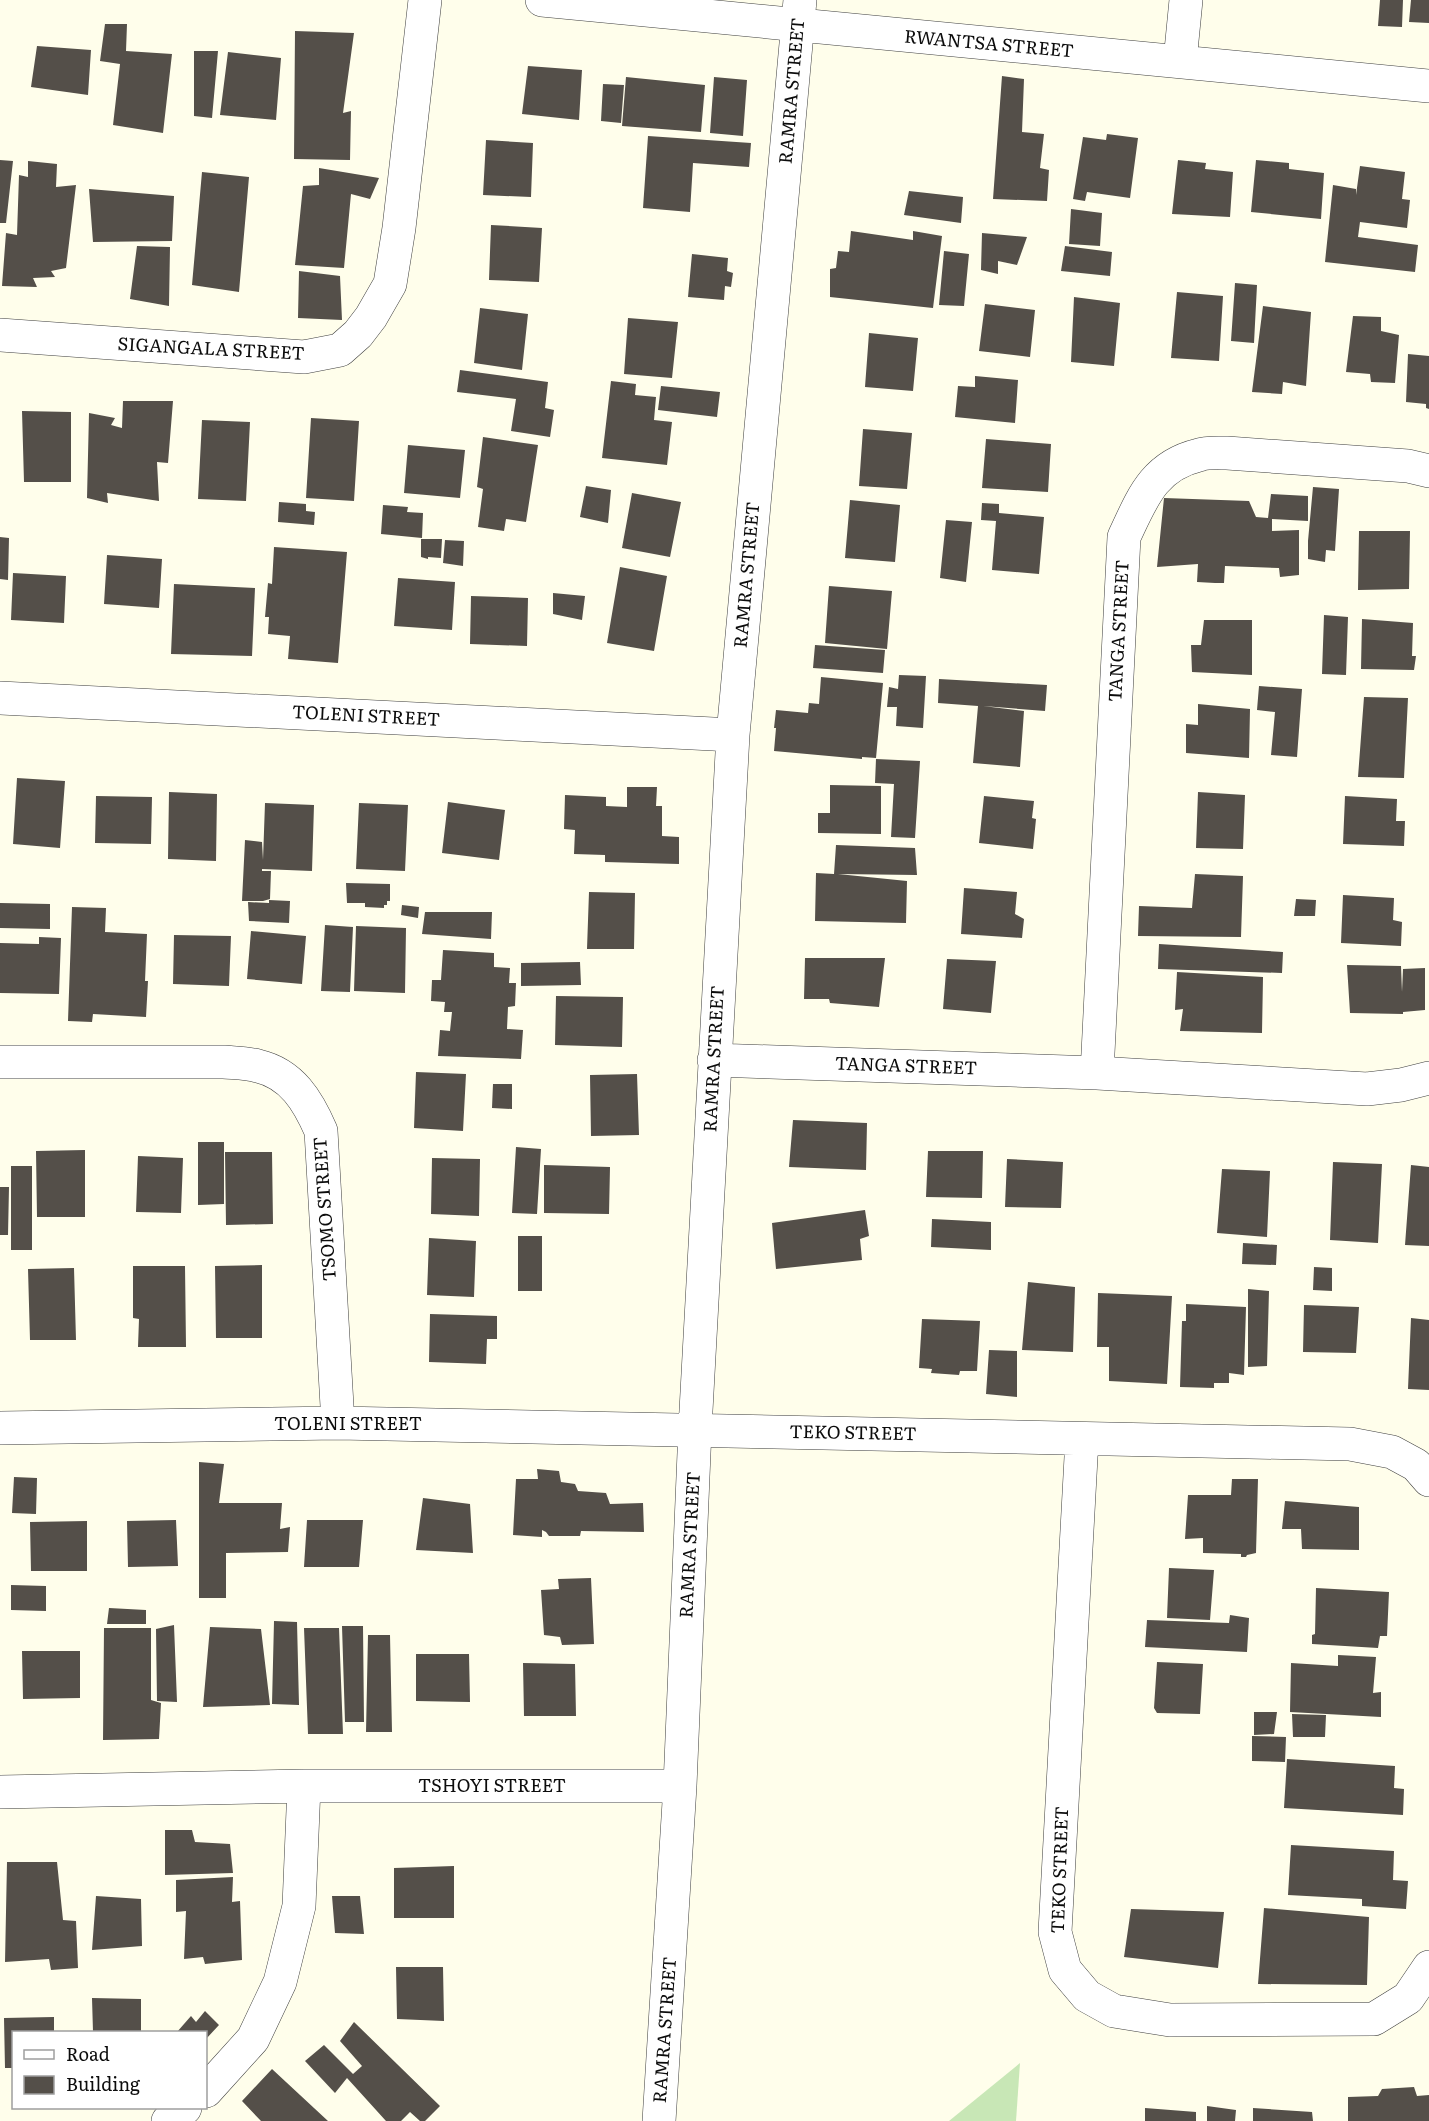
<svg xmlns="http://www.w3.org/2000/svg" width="1429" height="2121" font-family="Literata,serif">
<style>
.green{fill:#c8e7b6}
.building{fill:#544f49}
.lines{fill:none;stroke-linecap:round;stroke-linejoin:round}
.street-casing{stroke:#3f3f3f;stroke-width:34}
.street{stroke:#fff;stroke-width:33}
.labels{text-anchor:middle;stroke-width:6;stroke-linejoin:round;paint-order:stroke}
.street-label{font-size:18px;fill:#0c0c0c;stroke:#fff}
</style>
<rect width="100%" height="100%" fill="#fffeeb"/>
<path class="green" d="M 1020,2063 L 1016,2121 L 949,2121 Z"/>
<path class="building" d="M 1380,0 L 1403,0 L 1402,27 L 1378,26 Z
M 1411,0 L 1429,0 L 1429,23 L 1409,22 Z
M 105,24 L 127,24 L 126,51 L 172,54 L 163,133 L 113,125 L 120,64 L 100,61 Z
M 295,31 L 354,33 L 343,113 L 351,111 L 350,160 L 294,159 Z
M 37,46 L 91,50 L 88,95 L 31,87 Z
M 194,51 L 218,51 L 212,118 L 194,116 Z
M 228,52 L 281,58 L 276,120 L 220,115 Z
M 528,66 L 582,70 L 579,120 L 522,114 Z
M 1002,76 L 1024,79 L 1022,132 L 1044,134 L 1040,168 L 1049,170 L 1047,201 L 993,199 Z
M 626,77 L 705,85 L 701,132 L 622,126 Z
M 714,77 L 747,80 L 743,136 L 710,133 Z
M 603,84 L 624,85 L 621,123 L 601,121 Z
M 1107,134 L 1138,138 L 1130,198 L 1087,192 L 1085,201 L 1073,199 L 1083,137 L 1106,140 Z
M 648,136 L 751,143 L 749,167 L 693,163 L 690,212 L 643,208 Z
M 486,140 L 533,143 L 531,197 L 483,195 Z
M 0,160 L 13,161 L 6,223 L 0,223 Z
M 1178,160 L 1206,163 L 1205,169 L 1233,172 L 1230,217 L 1172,214 Z
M 1256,160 L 1289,163 L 1289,169 L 1324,173 L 1321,219 L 1251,212 Z
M 28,161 L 57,164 L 56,187 L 76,185 L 66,268 L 51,271 L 55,277 L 33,278 L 37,287 L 2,286 L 6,233 L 17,235 L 19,175 L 28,177 Z
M 1360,166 L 1405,172 L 1402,199 L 1410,200 L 1407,228 L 1360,222 L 1358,237 L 1418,245 L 1415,272 L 1325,262 L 1333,185 L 1356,189 L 1356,195 Z
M 319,168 L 379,178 L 370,199 L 351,194 L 344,268 L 295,265 L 303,186 L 319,185 Z
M 202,172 L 249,177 L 239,292 L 192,285 Z
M 89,189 L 174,196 L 172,241 L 93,242 Z
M 909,191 L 963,197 L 961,223 L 904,215 Z
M 1071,209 L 1102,213 L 1100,246 L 1069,244 Z
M 491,225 L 542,228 L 539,282 L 489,280 Z
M 851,231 L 913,240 L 913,231 L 942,236 L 933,308 L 830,297 L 830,269 L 836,268 L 838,251 L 849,252 Z
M 982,233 L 1027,237 L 1017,265 L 998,261 L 998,274 L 981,270 Z
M 137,246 L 170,247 L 169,306 L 130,299 Z
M 1065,246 L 1112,252 L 1110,276 L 1061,271 Z
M 944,251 L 969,254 L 964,306 L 939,305 Z
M 692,254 L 728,258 L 727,271 L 733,273 L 731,287 L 725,286 L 724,300 L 688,297 Z
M 299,271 L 340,276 L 342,320 L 298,318 Z
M 1235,283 L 1257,285 L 1254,343 L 1231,341 Z
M 1177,292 L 1223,296 L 1219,361 L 1171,358 Z
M 1074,297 L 1120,303 L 1114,366 L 1071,362 Z
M 985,304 L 1035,310 L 1030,357 L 979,351 Z
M 1263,306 L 1311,312 L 1306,386 L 1283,382 L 1282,394 L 1252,392 Z
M 480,308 L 528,314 L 522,370 L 474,363 Z
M 1353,316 L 1381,317 L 1381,331 L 1399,335 L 1395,383 L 1371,382 L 1370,374 L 1346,372 Z
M 628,318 L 678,322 L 672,378 L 624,374 Z
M 869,333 L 918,338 L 913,391 L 865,387 Z
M 1408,354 L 1429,356 L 1429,409 L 1426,408 L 1426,404 L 1406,402 Z
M 460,370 L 548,382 L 545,408 L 554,410 L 550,437 L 511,431 L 516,399 L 457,392 Z
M 975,376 L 1018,380 L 1015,423 L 955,417 L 958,386 L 975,387 Z
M 611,381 L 636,384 L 635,395 L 656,397 L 654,420 L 672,422 L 667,465 L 602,458 Z
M 661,386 L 720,392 L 717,417 L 658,410 Z
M 123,401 L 173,401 L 168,463 L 157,462 L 159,501 L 107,493 L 108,503 L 87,498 L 89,413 L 115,418 L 111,425 L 122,428 Z
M 22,411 L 71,412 L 71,482 L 24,482 Z
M 311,418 L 359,421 L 354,501 L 306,498 Z
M 202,420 L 250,422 L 246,501 L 198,499 Z
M 863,429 L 912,433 L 907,489 L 859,486 Z
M 483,437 L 538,445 L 526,522 L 506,519 L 504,531 L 478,527 L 483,489 L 477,487 Z
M 986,439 L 1051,444 L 1048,492 L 982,488 Z
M 408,445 L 465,450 L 460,498 L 404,493 Z
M 586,486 L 611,490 L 608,523 L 580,517 Z
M 1313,487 L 1339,489 L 1335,551 L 1326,550 L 1325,562 L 1308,559 L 1308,541 Z
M 632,493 L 681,502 L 670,557 L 622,548 Z
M 1271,494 L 1308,496 L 1308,521 L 1272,519 L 1272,531 L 1299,530 L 1299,575 L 1280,577 L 1279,568 L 1225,566 L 1224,583 L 1215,583 L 1197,582 L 1198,564 L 1157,567 L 1164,498 L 1249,501 L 1256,517 L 1268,518 Z
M 850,500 L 900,505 L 895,562 L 845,558 Z
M 279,502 L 306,504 L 306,511 L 315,512 L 314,525 L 278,522 Z
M 982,503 L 999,504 L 999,513 L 1044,517 L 1039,574 L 992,570 L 996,521 L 981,520 Z
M 383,505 L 408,507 L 407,512 L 423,513 L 422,538 L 381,534 Z
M 946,520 L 972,522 L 966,582 L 940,578 Z
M 1359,531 L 1410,531 L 1409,589 L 1358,590 Z
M 0,537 L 9,538 L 8,580 L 0,579 Z
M 421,539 L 442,539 L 441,558 L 428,557 L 428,559 L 421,557 Z
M 445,540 L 464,541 L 463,566 L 443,563 Z
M 274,547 L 347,552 L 338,663 L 288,659 L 290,636 L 268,634 L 269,617 L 265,617 L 268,583 L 272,584 Z
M 107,555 L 162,559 L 159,608 L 104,604 Z
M 620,567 L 667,576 L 654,651 L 607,643 Z
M 13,573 L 66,576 L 64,623 L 11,620 Z
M 398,578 L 455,582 L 452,630 L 394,626 Z
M 174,584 L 255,588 L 252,656 L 171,654 Z
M 829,586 L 892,591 L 887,649 L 825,643 Z
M 553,593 L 585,596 L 582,620 L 553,614 Z
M 471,596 L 528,598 L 527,646 L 470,644 Z
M 1324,615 L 1348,617 L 1346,675 L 1322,674 Z
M 1362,619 L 1413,623 L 1412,656 L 1416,656 L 1414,670 L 1361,669 Z
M 1204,620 L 1252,620 L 1252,675 L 1192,672 L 1191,645 L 1201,645 Z
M 815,645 L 885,650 L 883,673 L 813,668 Z
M 899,675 L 926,676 L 923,728 L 896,726 L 897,707 L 887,707 L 889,687 L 898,689 Z
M 821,677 L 883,683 L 876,758 L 862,757 L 862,759 L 774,751 L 776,728 L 774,728 L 776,710 L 808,713 L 809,703 L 819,704 Z
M 939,679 L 1047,685 L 1045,711 L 983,706 L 1024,711 L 1020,767 L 973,763 L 978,706 L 938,703 Z
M 1259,686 L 1302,689 L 1297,757 L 1271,755 L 1275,712 L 1257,710 Z
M 1364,697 L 1408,698 L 1404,778 L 1358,777 Z
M 1198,704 L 1250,709 L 1249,758 L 1186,753 L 1186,724 L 1198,725 Z
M 876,759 L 920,761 L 915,838 L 891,837 L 894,784 L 875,783 Z
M 17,778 L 65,781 L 60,848 L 13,844 Z
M 830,785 L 881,786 L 881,834 L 818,833 L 818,813 L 830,813 Z
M 627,787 L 657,787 L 656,806 L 662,806 L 662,836 L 679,837 L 679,864 L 605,862 L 605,855 L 574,854 L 575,830 L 564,829 L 565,795 L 606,797 L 606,806 L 627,807 Z
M 169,792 L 217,794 L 216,861 L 168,859 Z
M 1198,792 L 1245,795 L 1243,849 L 1196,848 Z
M 96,796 L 152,797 L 151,844 L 95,843 Z
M 984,796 L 1034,801 L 1032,818 L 1036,819 L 1033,849 L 979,843 Z
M 1345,796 L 1397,799 L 1396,821 L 1405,821 L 1404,846 L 1343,844 Z
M 448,802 L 505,810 L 499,860 L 442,853 Z
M 265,803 L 314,805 L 312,871 L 262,869 L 262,871 L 271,871 L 270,899 L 263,901 L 242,901 L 245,840 L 262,842 L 263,860 Z
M 359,803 L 408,805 L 405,871 L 356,869 Z
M 836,845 L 915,848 L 917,875 L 838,874 L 907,881 L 906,923 L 815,921 L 816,873 L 834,874 Z
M 1195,874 L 1243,876 L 1241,937 L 1138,936 L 1139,906 L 1192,908 Z
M 346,883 L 390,884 L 390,901 L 387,901 L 387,905 L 384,905 L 384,908 L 365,907 L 365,903 L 347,903 Z
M 964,888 L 1017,892 L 1015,914 L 1024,919 L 1022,938 L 961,934 Z
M 589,892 L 635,893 L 634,949 L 587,949 Z
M 1343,895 L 1394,898 L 1393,920 L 1402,922 L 1401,946 L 1341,943 Z
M 1296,899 L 1316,900 L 1315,916 L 1294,916 Z
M 269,900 L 290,901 L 289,923 L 249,921 L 248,902 L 269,903 Z
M 0,903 L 50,904 L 50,929 L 0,928 Z
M 402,905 L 419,907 L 418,918 L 401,915 Z
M 72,907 L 106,908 L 105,932 L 147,934 L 145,981 L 148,981 L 146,1017 L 93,1014 L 92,1022 L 68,1021 Z
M 425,912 L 492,912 L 491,939 L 422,934 Z
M 325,925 L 353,927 L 350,992 L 321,991 Z
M 356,926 L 406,928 L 405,993 L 354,991 Z
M 251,931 L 306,936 L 302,984 L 247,979 Z
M 174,935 L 231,936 L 229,986 L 173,984 Z
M 39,937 L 61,938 L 59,994 L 0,993 L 0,943 L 39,944 Z
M 1159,944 L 1283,952 L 1282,973 L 1158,969 Z
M 443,950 L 494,953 L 494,967 L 510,968 L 509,983 L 516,983 L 515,1006 L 508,1007 L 507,1029 L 523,1030 L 521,1059 L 438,1056 L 440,1030 L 450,1031 L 452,1012 L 444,1012 L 445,1002 L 431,1001 L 432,980 L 441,980 Z
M 805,958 L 885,958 L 879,1007 L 830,1003 L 829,999 L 804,999 Z
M 947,959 L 996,961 L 991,1013 L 943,1009 Z
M 580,962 L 581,985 L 521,986 L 521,963 Z
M 1347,965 L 1401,966 L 1402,992 L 1403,969 L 1425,968 L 1425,1010 L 1403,1012 L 1403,1014 L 1350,1013 Z
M 1177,972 L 1263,977 L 1262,1033 L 1180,1031 L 1183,1009 L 1175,1010 Z
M 556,996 L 623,997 L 622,1047 L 555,1045 Z
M 416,1072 L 466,1074 L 463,1131 L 414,1128 Z
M 637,1074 L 639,1135 L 591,1136 L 590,1075 Z
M 493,1084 L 512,1084 L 512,1109 L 492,1108 Z
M 793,1120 L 867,1123 L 866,1170 L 789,1167 Z
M 198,1142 L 224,1142 L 224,1204 L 198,1205 Z
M 516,1147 L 541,1149 L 537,1214 L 512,1213 Z
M 85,1150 L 85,1217 L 37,1217 L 36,1151 Z
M 928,1151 L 983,1151 L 982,1198 L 926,1197 Z
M 225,1152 L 272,1152 L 273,1224 L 226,1225 Z
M 138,1156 L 183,1158 L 181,1213 L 136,1212 Z
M 432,1158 L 480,1159 L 479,1216 L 431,1214 Z
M 1007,1159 L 1063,1162 L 1061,1208 L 1005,1207 Z
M 1333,1162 L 1382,1164 L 1378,1243 L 1330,1240 Z
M 544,1165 L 610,1167 L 609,1214 L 544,1213 Z
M 1411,1165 L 1429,1167 L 1429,1246 L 1405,1245 Z
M 11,1166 L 32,1166 L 32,1250 L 11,1250 Z
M 1222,1169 L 1270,1171 L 1267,1237 L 1217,1233 Z
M 0,1187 L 9,1187 L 8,1235 L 0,1235 Z
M 865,1210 L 869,1236 L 860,1239 L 862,1260 L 776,1269 L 772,1223 Z
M 932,1219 L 991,1222 L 991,1250 L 931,1247 Z
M 518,1236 L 542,1236 L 542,1291 L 518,1291 Z
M 429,1238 L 476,1241 L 474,1297 L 427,1295 Z
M 1243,1243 L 1277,1245 L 1276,1265 L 1242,1264 Z
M 262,1265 L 262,1338 L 216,1338 L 215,1266 Z
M 133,1266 L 185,1266 L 186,1347 L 138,1347 L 139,1319 L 133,1318 Z
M 1314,1267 L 1332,1268 L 1332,1291 L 1313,1290 Z
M 74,1268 L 76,1340 L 30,1340 L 28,1269 Z
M 1028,1282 L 1075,1287 L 1073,1352 L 1022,1350 Z
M 1248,1289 L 1269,1291 L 1267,1366 L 1248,1367 Z
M 1098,1293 L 1172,1296 L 1167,1384 L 1109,1381 L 1109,1347 L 1097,1347 Z
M 1186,1304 L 1246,1307 L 1244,1375 L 1229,1373 L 1229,1383 L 1214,1383 L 1214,1388 L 1180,1387 L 1182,1321 L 1186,1321 Z
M 1304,1305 L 1359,1307 L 1356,1353 L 1303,1352 Z
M 430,1314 L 497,1316 L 497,1339 L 487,1339 L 486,1364 L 429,1362 Z
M 1411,1318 L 1429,1320 L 1429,1390 L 1408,1389 Z
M 922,1319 L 980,1321 L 977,1371 L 960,1371 L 959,1375 L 931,1373 L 932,1369 L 919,1368 Z
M 989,1350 L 1017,1351 L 1017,1397 L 986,1394 Z
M 199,1462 L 224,1464 L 219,1503 L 282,1503 L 280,1529 L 290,1527 L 288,1552 L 226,1553 L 226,1598 L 199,1598 Z
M 537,1469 L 559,1471 L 561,1482 L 575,1484 L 578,1491 L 606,1493 L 610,1504 L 643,1503 L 644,1532 L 581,1531 L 580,1536 L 549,1536 L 546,1532 L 542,1530 L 542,1537 L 513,1535 L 516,1479 L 538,1479 Z
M 14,1477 L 37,1478 L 36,1514 L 12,1513 Z
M 1232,1479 L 1258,1479 L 1256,1553 L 1247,1555 L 1246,1557 L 1241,1557 L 1241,1554 L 1203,1553 L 1203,1538 L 1185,1539 L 1188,1495 L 1231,1495 Z
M 423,1498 L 470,1504 L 473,1553 L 416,1550 Z
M 1285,1501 L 1359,1507 L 1359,1550 L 1302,1549 L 1301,1529 L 1282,1529 Z
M 176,1520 L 178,1566 L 128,1567 L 127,1521 Z
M 307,1520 L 363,1520 L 359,1567 L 304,1567 Z
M 87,1521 L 87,1571 L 31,1571 L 30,1522 Z
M 1169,1568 L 1214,1570 L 1210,1620 L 1167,1618 Z
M 591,1578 L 594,1644 L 562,1645 L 560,1637 L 544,1635 L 541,1590 L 559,1589 L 558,1579 Z
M 11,1585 L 46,1586 L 46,1611 L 11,1610 Z
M 1316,1588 L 1389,1592 L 1387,1636 L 1380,1636 L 1378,1648 L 1312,1644 L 1312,1635 L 1315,1634 Z
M 109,1608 L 146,1610 L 146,1624 L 107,1624 Z
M 1230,1615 L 1249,1618 L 1247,1652 L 1145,1647 L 1147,1620 L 1229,1623 Z
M 274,1621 L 297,1622 L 299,1705 L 272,1704 Z
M 174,1625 L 177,1702 L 157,1701 L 156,1629 Z
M 342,1626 L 363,1626 L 364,1722 L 345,1722 Z
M 210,1627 L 261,1629 L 270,1705 L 203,1707 Z
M 104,1628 L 151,1628 L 151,1700 L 161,1703 L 159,1739 L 103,1740 Z
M 304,1628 L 339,1628 L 343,1734 L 308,1734 Z
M 368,1635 L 390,1635 L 392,1732 L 366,1732 Z
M 22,1651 L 80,1651 L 80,1698 L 23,1699 Z
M 416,1654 L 469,1654 L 470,1702 L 416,1701 Z
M 1338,1655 L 1376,1657 L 1373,1693 L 1381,1692 L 1381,1717 L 1290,1712 L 1291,1663 L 1338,1666 Z
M 1157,1662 L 1203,1664 L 1200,1714 L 1157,1713 L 1154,1708 Z
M 523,1663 L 575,1664 L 576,1716 L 524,1716 Z
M 1254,1712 L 1277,1712 L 1274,1734 L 1254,1735 Z
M 1292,1714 L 1326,1715 L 1325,1737 L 1293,1737 Z
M 1252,1736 L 1286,1737 L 1285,1762 L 1252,1761 Z
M 1287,1759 L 1395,1766 L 1394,1788 L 1404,1789 L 1403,1815 L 1284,1808 Z
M 165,1830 L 192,1830 L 195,1842 L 230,1844 L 233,1873 L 165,1875 Z
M 1291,1845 L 1394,1851 L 1393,1880 L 1408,1881 L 1406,1909 L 1362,1906 L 1362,1899 L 1288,1895 Z
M 7,1862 L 57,1862 L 63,1920 L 76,1921 L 78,1968 L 51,1970 L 49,1959 L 5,1962 Z
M 454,1866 L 454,1918 L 394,1918 L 394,1868 Z
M 233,1877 L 232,1902 L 240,1901 L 242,1960 L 205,1964 L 203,1957 L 184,1959 L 186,1911 L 176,1912 L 176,1880 Z
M 96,1896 L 141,1899 L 142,1946 L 92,1950 Z
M 332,1896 L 360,1896 L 364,1934 L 335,1933 Z
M 1264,1908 L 1369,1917 L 1367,1985 L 1258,1984 Z
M 1131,1909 L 1224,1912 L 1218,1968 L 1124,1957 Z
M 396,1967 L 443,1967 L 444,2021 L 397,2019 Z
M 92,1998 L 141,1999 L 141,2032 L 93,2032 Z
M 205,2011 L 219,2025 L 206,2039 L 206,2032 L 177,2032 L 191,2016 L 196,2022 Z
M 54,2017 L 54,2032 L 14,2032 L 14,2068 L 5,2068 L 4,2018 Z
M 354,2022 L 440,2106 L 425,2121 L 420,2121 L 410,2112 L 401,2121 L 386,2121 L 347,2078 L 335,2093 L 305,2061 L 324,2045 L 353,2074 L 362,2066 L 340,2041 Z
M 272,2069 L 328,2121 L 261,2121 L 242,2101 Z
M 1414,2087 L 1417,2096 L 1429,2095 L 1429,2121 L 1348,2121 L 1348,2097 L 1378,2096 L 1382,2089 Z
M 1207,2106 L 1236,2110 L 1235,2121 L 1207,2121 Z
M 1145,2108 L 1196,2112 L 1196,2121 L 1145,2121 Z
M 1253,2108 L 1312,2112 L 1313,2121 L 1253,2121 Z"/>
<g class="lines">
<g class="street-casing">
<path id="street" d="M 542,0 C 838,31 1134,56 1429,86
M 1180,61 L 1186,0
M 0,335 L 304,357 L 340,350 L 358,334 L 371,317 L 390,284 L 399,228 L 425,0
M 0,698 L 733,735
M 714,1060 L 1097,1073 L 1367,1089 L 1401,1085 L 1429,1078
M 0,1062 L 224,1062 C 235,1063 247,1063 258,1066 C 292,1074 308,1101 321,1131 L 338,1423
M 1097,1073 L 1124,537 C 1142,499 1153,466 1199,455 C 1207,452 1218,453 1227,453 L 1408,466 L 1429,471
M 0,1428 L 338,1423 L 1350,1444 L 1392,1452 L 1416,1465 L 1429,1480
M 1082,1439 L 1055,1932 L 1065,1970 L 1087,1996 L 1114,2011 L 1170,2020 L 1374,2019 L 1408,1998 L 1429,1967
M 0,1792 L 304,1786 L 680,1786
M 206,2091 L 253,2039 L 280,1982 L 299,1906 L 304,1786
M 168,2121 L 185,2108
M 659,2121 L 680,1786 L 695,1429 L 733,735 L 800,0"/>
</g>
<use href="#street" class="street"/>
</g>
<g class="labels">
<g class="street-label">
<text transform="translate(989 44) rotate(5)" y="6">RWANTSA STREET</text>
<text transform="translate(792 91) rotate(-85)" y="6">RAMRA STREET</text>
<text transform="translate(211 349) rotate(3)" y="6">SIGANGALA STREET</text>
<text transform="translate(747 575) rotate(-85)" y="6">RAMRA STREET</text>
<text transform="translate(1119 631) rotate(-87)" y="6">TANGA STREET</text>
<text transform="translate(366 716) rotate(3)" y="6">TOLENI STREET</text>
<text transform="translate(714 1059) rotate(-87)" y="6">RAMRA STREET</text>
<text transform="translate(906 1066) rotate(2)" y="6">TANGA STREET</text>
<text transform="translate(325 1209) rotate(-94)" y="6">TSOMO STREET</text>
<text x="348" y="1430">TOLENI STREET</text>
<text transform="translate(853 1433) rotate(1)" y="6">TEKO STREET</text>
<text transform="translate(690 1545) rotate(-87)" y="6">RAMRA STREET</text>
<text x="492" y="1792">TSHOYI STREET</text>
<text transform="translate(1060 1870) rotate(-88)" y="6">TEKO STREET</text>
<text transform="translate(665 2030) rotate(-86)" y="6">RAMRA STREET</text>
</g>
</g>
<rect x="12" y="2031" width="195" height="78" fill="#ffffff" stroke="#9e9e9e" stroke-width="1.5"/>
<rect x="24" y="2050" width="30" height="9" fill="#ffffff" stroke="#9e9e9e" stroke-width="1.5"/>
<text x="66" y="2061" font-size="18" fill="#0c0c0c">Road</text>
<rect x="24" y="2076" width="30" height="18" fill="#544f49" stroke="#9e9e9e" stroke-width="1.5"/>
<text x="66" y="2091" font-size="18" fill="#0c0c0c">Building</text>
</svg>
